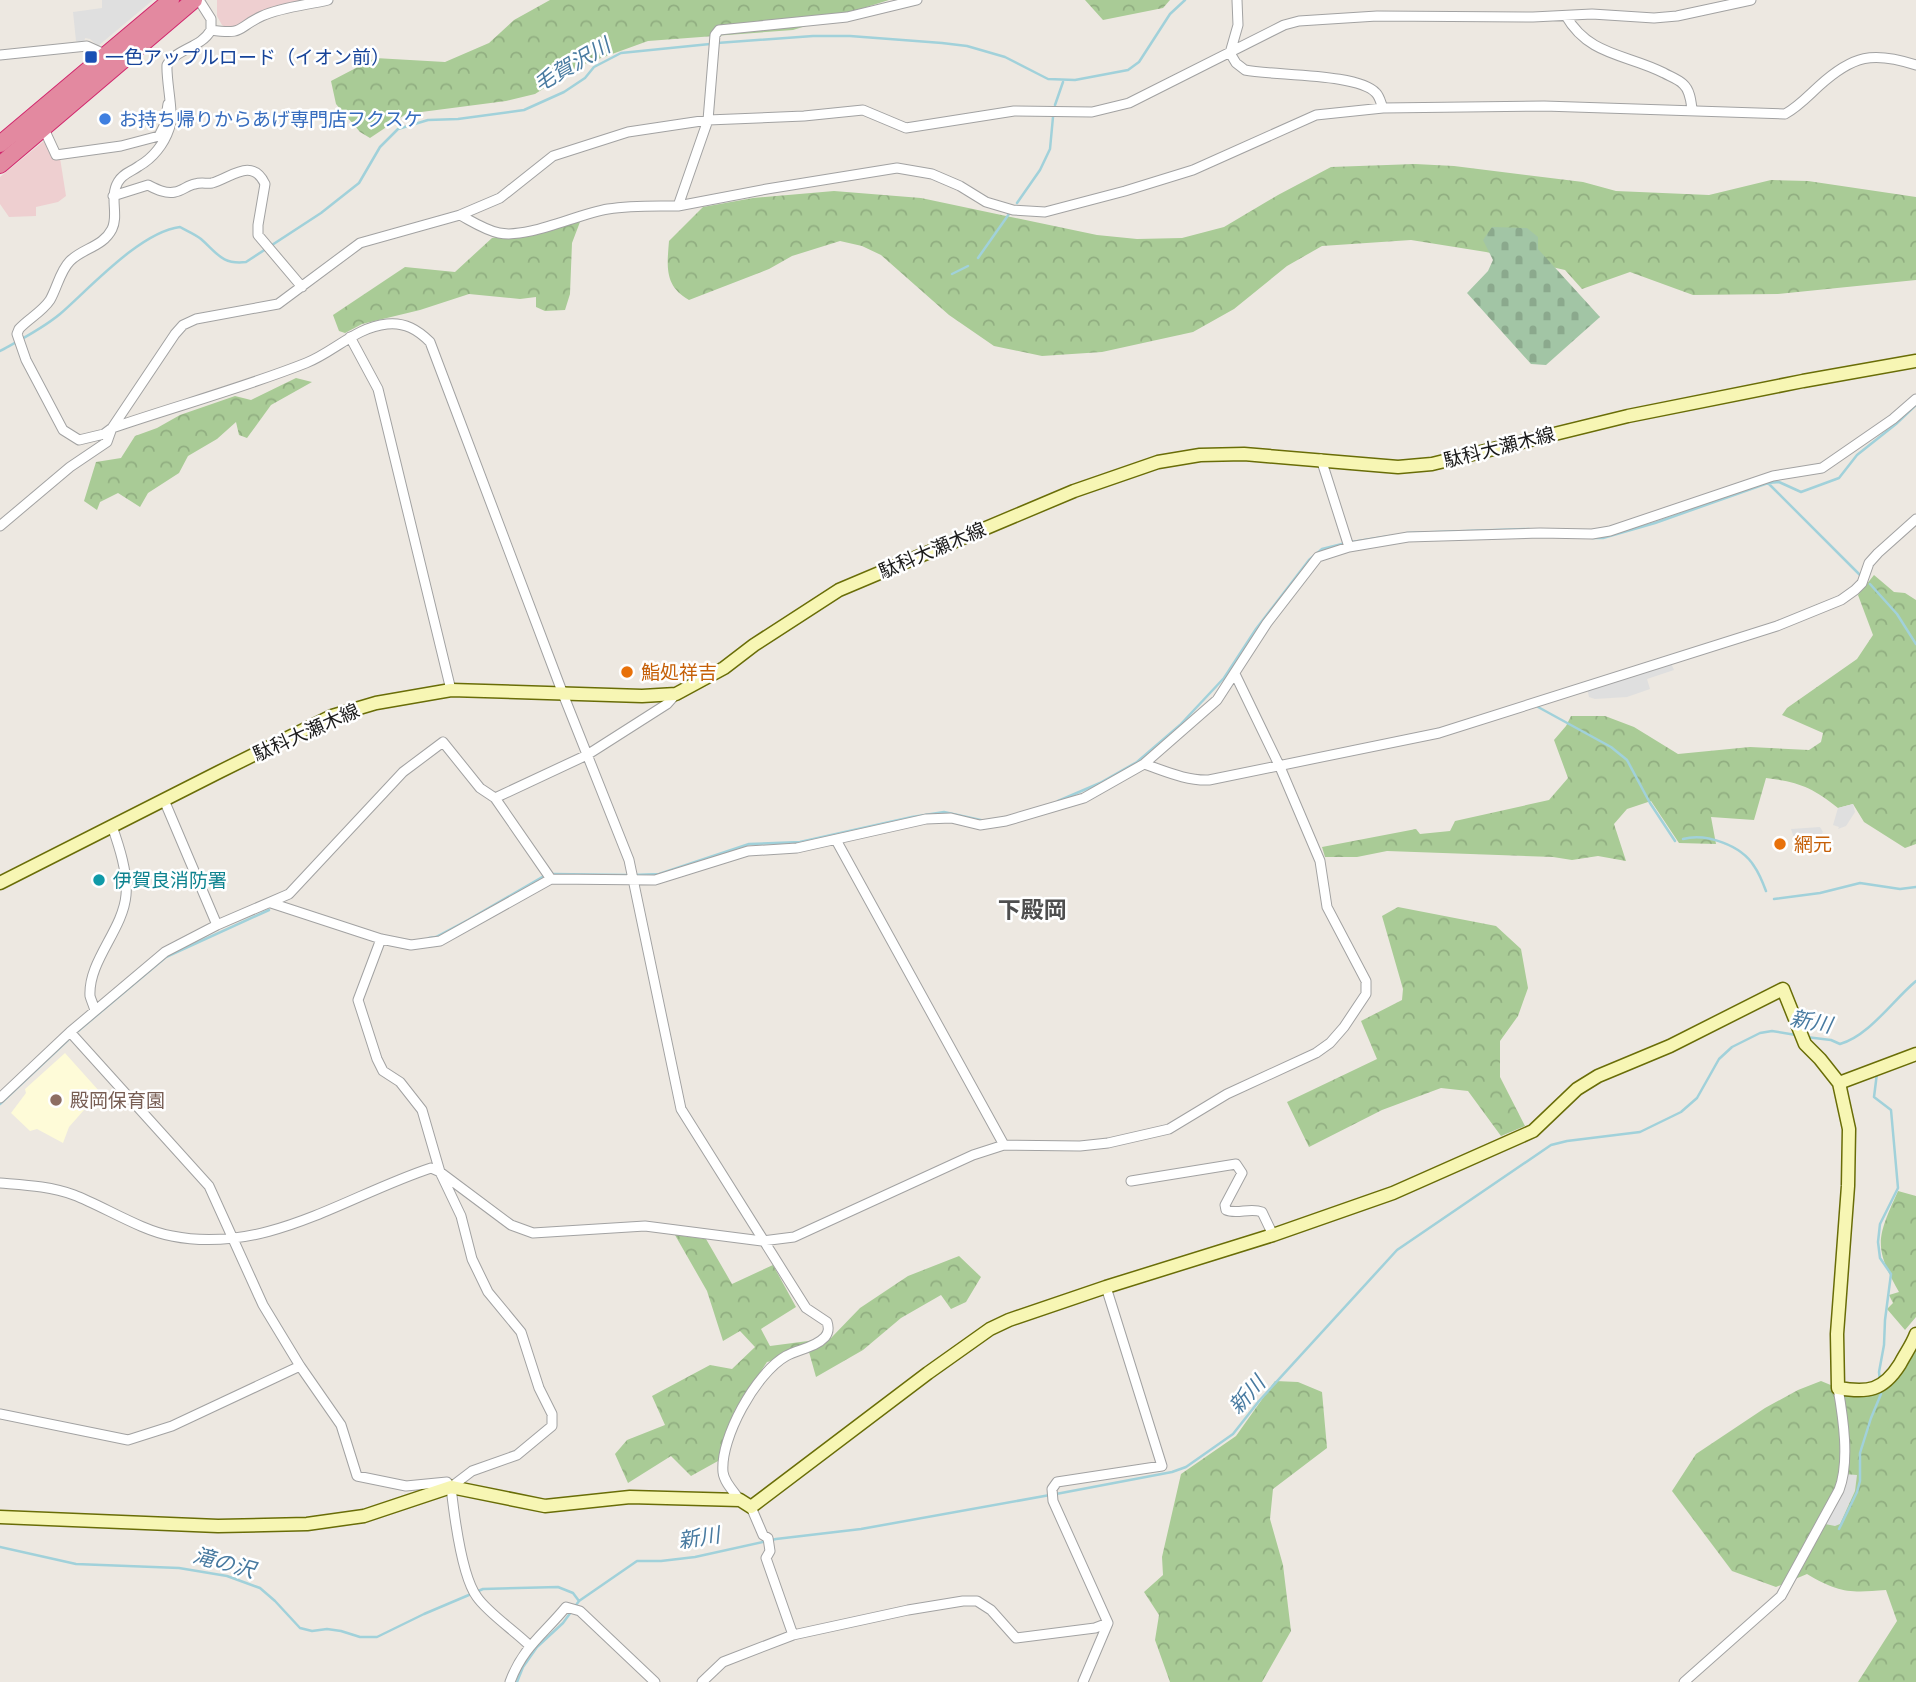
<svg xmlns="http://www.w3.org/2000/svg" width="1916" height="1682" font-family="'Fira Sans Condensed','Noto Sans JP',sans-serif">
<style>
.commercial{fill:#eecfd0}
.education{fill:#fefbd8}
.forest{fill:url(#forest-crowns)}
.cemetery{fill:url(#cemetery-stones)}
.parking{fill:#dfdfdf}
.lines{fill:none;stroke-linecap:round;stroke-linejoin:round}
.stream{stroke:#a1d1da;stroke-width:2.5}
.street-casing{stroke:#a2a2a2;stroke-width:11}
.secondary-casing{stroke:#696d07;stroke-width:15}
.highway-casing{stroke:#d1276d;stroke-width:18}
.street{stroke:#fff;stroke-width:9}
.secondary{stroke:#f7f6b4;stroke-width:12}
.highway{stroke:#e389a0;stroke-width:16}
.transit-dot{fill:#1a4fb4;stroke:#fff;stroke-width:2.5}
.shop-dot{fill:#3f7fe0;stroke:#fff;stroke-width:2.5}
.food-dot{fill:#e8710a;stroke:#fff;stroke-width:2.5}
.culture-dot{fill:#0f9aa8;stroke:#fff;stroke-width:2.5}
.education-dot{fill:#8d6e63;stroke:#fff;stroke-width:2.5}
.labels{text-anchor:middle;stroke-width:5;stroke-linejoin:round;paint-order:stroke}
.transit-label{font-size:19px;fill:#164399;stroke:#fff;text-anchor:start}
.shop-label{font-size:19px;fill:#366cbe;stroke:#fff;text-anchor:start}
.street-label{font-size:19px;fill:#1b1b1b;stroke:#fff}
.food-label{font-size:19px;fill:#c56008;stroke:#fff;text-anchor:start}
.culture-label{font-size:19px;fill:#0d838f;stroke:#fff;text-anchor:start}
.education-label{font-size:19px;fill:#785e54;stroke:#fff;text-anchor:start}
.water-label{font-size:21px;font-style:italic;fill:#487aa0;stroke:#fff}
.quarter-label{font-size:23px;font-weight:bold;fill:#4e4e4e;stroke:#fff}
</style>
<defs>
<pattern id="forest-crowns" width="20" height="18" patternUnits="userSpaceOnUse" patternTransform="scale(1.75)"><rect width="20" height="18" fill="#a9cb96"/><path d="M2 6a3 3 0 1 1 6 0M12 15a3 3 0 1 1 6 0" fill="none" stroke="#91ae81"/></pattern>
<pattern id="cemetery-stones" width="16" height="16" patternUnits="userSpaceOnUse" patternTransform="scale(1.75)"><rect width="16" height="16" fill="#a2c5a5"/><path d="M2 7V4a2 2 0 0 1 4 0v3zM10 15v-3a2 2 0 0 1 4 0v3z" fill="#8ba98d"/></pattern>
</defs>
<rect width="100%" height="100%" fill="#ede8e1"/>
<path class="commercial" d="M 217,0 L 311,0 L 261,11 L 241,26 L 227,28 L 222,25 L 217,16 Z
M 45,140 L 53,159 L 60,158 L 66,196 L 58,202 L 36,207 L 36,216 L 9,217 L 0,204 L 0,177 Z"/>
<path class="education" d="M 65,1053 L 100,1092 L 69,1127 L 63,1143 L 37,1129 L 30,1131 L 11,1113 L 26,1093 L 25,1089 Z"/>
<path class="forest" d="M 550,0 L 889,0 L 793,30 L 648,41 L 579,66 L 535,94 L 506,101 L 406,114 L 370,138 L 360,132 L 336,104 L 331,81 L 375,58 L 445,62 L 489,43 L 514,20 Z
M 1085,0 L 1170,0 L 1163,8 L 1103,20 Z
M 1415,164 L 1454,166 L 1583,182 L 1616,191 L 1709,195 L 1771,180 L 1808,181 L 1916,197 L 1916,280 L 1778,294 L 1693,295 L 1630,272 L 1582,289 L 1565,270 L 1486,252 L 1411,240 L 1322,246 L 1287,266 L 1234,309 L 1193,332 L 1102,352 L 1042,356 L 994,346 L 949,315 L 881,255 L 862,246 L 840,241 L 792,256 L 769,269 L 689,300 C 664,286 667,266 669,241 L 703,207 L 753,198 L 834,191 L 921,198 L 1097,235 L 1137,239 L 1182,238 L 1224,227 L 1278,195 L 1331,167 Z
M 583,214 L 572,243 L 570,294 L 565,310 L 545,311 L 536,307 L 536,297 L 520,299 L 469,294 L 420,310 L 362,324 L 345,333 L 339,331 L 333,315 L 405,267 L 455,272 L 492,238 L 520,234 Z
M 296,378 L 312,382 L 271,405 L 247,438 L 239,435 L 236,422 L 217,439 L 188,456 L 179,473 L 148,493 L 140,507 L 118,493 L 100,502 L 97,510 L 84,501 L 96,462 L 121,458 L 135,436 L 157,428 L 180,415 L 235,396 L 251,400 Z
M 1874,575 L 1894,592 L 1905,593 L 1916,600 L 1916,844 L 1905,848 L 1864,822 L 1853,804 L 1838,808 C 1812,787 1799,782 1766,778 L 1754,820 L 1711,817 L 1716,844 L 1679,843 L 1651,801 L 1627,809 L 1614,824 L 1626,861 L 1598,856 L 1572,860 L 1553,857 L 1387,851 L 1357,857 L 1325,857 L 1322,847 L 1416,829 L 1420,834 L 1450,831 L 1455,821 L 1549,800 L 1568,778 L 1554,740 L 1566,726 L 1571,716 L 1605,716 L 1634,727 L 1678,754 L 1750,747 L 1809,750 L 1821,742 L 1823,733 L 1782,715 L 1787,708 L 1857,659 L 1873,635 L 1858,595 Z
M 1398,907 L 1496,926 L 1521,949 L 1528,988 L 1518,1016 L 1500,1041 L 1500,1077 L 1525,1126 L 1501,1136 L 1468,1091 L 1441,1088 L 1382,1110 L 1309,1147 L 1287,1102 L 1377,1059 L 1361,1021 L 1402,1000 L 1403,989 L 1382,916 Z
M 1898,1191 L 1916,1196 L 1916,1317 L 1905,1330 L 1887,1309 L 1893,1303 L 1889,1295 L 1899,1292 C 1873,1246 1877,1238 1898,1191 Z
M 675,1235 L 706,1239 L 732,1284 L 773,1265 L 796,1307 L 761,1329 L 770,1346 L 831,1338 L 860,1308 L 908,1276 L 959,1256 L 981,1277 L 966,1302 L 951,1309 L 941,1295 L 901,1318 L 863,1350 L 816,1377 L 809,1352 L 767,1362 L 735,1410 L 718,1461 L 691,1476 L 671,1456 L 628,1483 L 615,1454 L 627,1440 L 665,1425 L 652,1396 L 710,1365 L 732,1369 L 755,1347 L 740,1331 L 723,1341 L 707,1291 Z
M 1916,1334 L 1916,1682 L 1858,1682 L 1897,1621 L 1886,1590 C 1850,1593 1839,1593 1807,1574 L 1776,1587 L 1732,1571 L 1672,1491 L 1696,1454 L 1765,1408 L 1798,1390 L 1821,1381 L 1838,1388 L 1877,1388 Z
M 1275,1381 L 1298,1382 L 1322,1392 L 1327,1448 L 1273,1489 L 1270,1519 L 1283,1565 L 1291,1631 L 1262,1682 L 1170,1682 L 1155,1640 L 1159,1615 L 1144,1592 L 1163,1575 L 1162,1557 L 1181,1474 L 1236,1436 Z"/>
<path class="cemetery" d="M 1492,227 L 1527,228 L 1538,237 L 1538,249 L 1600,317 L 1546,365 L 1531,364 L 1467,293 L 1488,271 L 1493,260 L 1483,240 Z"/>
<path class="parking" d="M 102,0 L 153,0 L 98,46 L 90,39 L 85,38 L 84,44 L 76,41 L 73,12 L 102,8 Z
M 1670,661 L 1674,670 L 1647,679 L 1650,689 L 1627,697 L 1595,699 L 1589,697 L 1587,688 Z
M 1853,804 L 1855,812 L 1846,826 L 1838,829 L 1839,827 L 1833,825 L 1838,808 Z
M 1820,827 L 1823,832 L 1811,847 L 1798,850 L 1791,829 Z
M 1844,1474 L 1857,1475 L 1855,1491 L 1840,1524 L 1835,1526 L 1820,1523 Z"/>
<g class="lines">
<path class="stream" d="M 717,43 L 813,36 L 850,36 L 942,43 L 967,46 L 1005,57 L 1048,79 L 1075,80 L 1128,70 L 1139,62 L 1170,14 L 1185,0
M 1055,105 L 1063,82
M 1017,203 L 1040,170 L 1050,149 L 1053,117
M 978,258 L 1009,214
M 952,274 L 968,266
M 0,351 C 20,340 42,329 60,314 C 90,288 140,232 180,227 C 187,231 195,234 201,239 C 217,253 222,265 246,262 L 321,213 L 359,183 L 380,147 L 398,129 L 428,120 L 458,119 L 524,110 L 564,92 L 585,78 L 594,67 L 621,53 L 710,44
M 1768,483 L 1860,575
M 1407,533 L 1529,529
M 1592,538 L 1603,538 L 1655,523 L 1768,483 L 1779,482 L 1801,492 L 1839,478 L 1857,455 L 1896,424 L 1916,405
M 1352,542 L 1390,536
M 1870,584 L 1897,614 L 1916,644
M 1538,707 L 1611,747 L 1627,760 L 1650,803 L 1675,841
M 1058,801 L 1100,783 L 1137,762 L 1180,725 L 1224,678 L 1256,629 L 1309,560 L 1322,549 L 1346,543
M 1683,839 C 1706,833 1741,845 1754,866 C 1759,873 1763,883 1766,891
M 633,875 L 659,874 L 749,844 L 800,842 L 912,817 L 944,812 L 985,821
M 1774,899 L 1820,893 L 1860,883 L 1900,889 L 1916,887
M 429,938 L 436,937 L 468,920 L 544,876 L 554,874 L 626,875
M 78,1031 L 166,957 L 269,910
M 1806,1037 L 1831,1040 L 1840,1044 C 1869,1036 1893,1000 1916,981
M 1877,1073 L 1874,1097 L 1891,1110 L 1898,1188 L 1880,1224 L 1878,1242 L 1880,1258 L 1891,1274 L 1885,1320 L 1884,1345 L 1879,1372 L 1880,1381
M 0,1104 L 68,1040
M 1056,1494 L 1172,1472 L 1186,1467 L 1233,1434 L 1259,1401 L 1397,1250 L 1551,1145 L 1567,1141 L 1640,1132 L 1681,1112 L 1697,1098 L 1719,1059 L 1732,1047 L 1760,1033 L 1772,1031 L 1796,1035
M 1839,1529 L 1857,1492 L 1860,1481 L 1860,1453 L 1871,1418 L 1881,1394
M 0,1547 L 76,1564 L 179,1568 L 227,1576 L 260,1588 L 275,1601 L 300,1628 L 312,1631 L 327,1629 L 341,1631 L 360,1637 L 377,1637 L 424,1614 L 483,1589 L 558,1587 L 573,1593 L 579,1601
M 517,1682 L 523,1667 L 537,1647 L 563,1623 L 579,1601 L 637,1561 L 661,1561 L 695,1557 L 776,1539 L 861,1529 L 1050,1495"/>
<g class="street-casing">
<path id="street" d="M 199,0 L 211,19 L 211,30 C 201,48 177,48 167,65 C 166,83 175,116 169,129 C 164,144 153,158 139,166 C 131,172 123,173 118,182 C 109,197 119,215 112,229 C 103,247 83,248 70,261 C 60,271 57,288 50,300 C 42,312 28,319 19,329 L 17,334 L 26,360 L 63,430 L 79,440 L 104,434 L 112,428 C 176,406 243,388 306,363 C 334,352 356,327 387,324 C 405,322 418,330 430,342 L 563,694 L 629,860 L 681,1109 L 806,1308 L 827,1322 C 829,1328 829,1332 825,1337 C 815,1348 798,1349 786,1356 C 756,1373 720,1438 723,1472 C 724,1482 734,1492 740,1500
M 917,0 L 847,17 L 719,30 L 715,35 L 708,120 L 678,206 L 767,189 L 897,168 L 932,174 L 960,186 L 986,202 L 1013,210 L 1045,212 L 1125,191 L 1193,170 L 1316,115 L 1383,108 L 1544,106 L 1785,114 C 1798,107 1808,96 1819,86 C 1853,55 1873,51 1916,65
M 1237,0 L 1238,25 L 1230,53 L 1236,63 L 1245,70 C 1274,76 1358,73 1376,93 C 1380,97 1381,104 1383,108
M 1566,16 C 1589,56 1627,54 1664,73 C 1669,76 1678,79 1683,84 C 1690,90 1691,101 1692,109
M 211,30 C 245,35 236,28 262,16 C 282,7 307,5 328,0
M 0,55 L 87,46 L 107,55
M 44,129 L 56,155 L 121,146 L 159,136 L 165,124 L 168,104
M 113,196 L 148,185 C 156,189 165,194 175,192 C 182,191 188,185 195,184 C 201,182 207,184 212,183 C 229,179 252,156 265,184 L 258,225 L 258,235 L 302,287
M 460,215 C 473,222 485,230 499,233 C 528,239 577,214 608,209 C 632,205 655,206 678,206
M 350,337 L 378,389 L 451,690
M 1321,459 L 1349,547
M 0,526 L 70,467 L 107,442 L 112,428 L 175,334 L 183,325 L 196,319 L 278,304 L 360,243 L 460,215 L 500,198 L 553,156 L 628,132 L 708,120 L 804,116 L 863,110 L 906,128 L 1014,111 L 1092,112 L 1129,103 L 1284,25 L 1299,21 L 1377,16 L 1533,17 L 1592,14 L 1654,18 L 1677,16 L 1751,0
M 1144,764 C 1165,771 1186,781 1209,780 L 1439,733 L 1777,626 L 1841,600 L 1855,590 L 1862,583 L 1869,563 L 1878,553 L 1916,519
M 495,798 L 587,755 L 667,704 L 676,694
M 164,800 L 217,925
M 836,840 L 1004,1145
M 271,903 L 381,939 L 411,945 L 440,941 L 551,879 L 655,880 L 748,851 L 797,848 L 926,819 L 951,818 L 980,825 L 1006,821 L 1084,798 L 1144,764 L 1217,700 L 1267,623 L 1318,557 L 1349,547 L 1408,537 L 1540,533 L 1592,534 L 1610,531 L 1773,476 L 1822,468 L 1893,419 L 1916,399
M 381,939 L 358,1000 L 377,1059 L 383,1071 L 400,1082 L 422,1110 L 440,1172 L 461,1216 L 472,1259 L 488,1292 L 521,1332 L 539,1388 L 552,1414 L 552,1426 L 517,1455 L 472,1471 L 451,1487
M 95,1011 C 94,1006 91,1000 90,996 C 88,961 123,930 126,895 C 128,873 119,846 112,826
M 70,1032 L 209,1186 L 263,1305 L 300,1366 L 341,1425 L 357,1476 L 406,1486 L 447,1482 L 451,1487 C 454,1514 462,1577 477,1597 C 488,1613 515,1631 529,1645
M 0,1098 L 70,1032 L 165,952 L 217,925 L 289,894 L 403,772 L 443,742 L 480,788 L 495,798 L 551,879
M 1131,1181 L 1236,1164 L 1242,1173 L 1225,1205 L 1226,1210 C 1237,1215 1250,1207 1262,1212 L 1273,1235
M 0,1183 C 24,1185 50,1186 74,1195 C 103,1206 142,1231 172,1236 C 266,1255 346,1196 431,1168 L 440,1172 L 511,1225 L 533,1233 L 645,1226 L 762,1241 L 794,1237 L 973,1155 L 1004,1145 L 1080,1146 L 1108,1143 L 1169,1129 L 1227,1094 L 1316,1053 L 1330,1043 L 1344,1027 L 1366,994 L 1366,981 L 1327,907 L 1320,861 L 1280,767 L 1235,674
M 0,1414 L 128,1440 L 172,1426 L 300,1366
M 751,1507 L 763,1535 L 768,1538 L 770,1551 L 766,1558 L 793,1635
M 510,1682 C 523,1647 543,1635 566,1607 L 580,1611 L 655,1682
M 702,1682 L 723,1662 L 793,1635 L 908,1610 L 963,1601 L 977,1601 L 991,1610 L 1016,1638 L 1095,1628 L 1108,1623
M 1083,1682 L 1108,1623 L 1053,1501 L 1052,1489 L 1057,1482 L 1162,1466 L 1106,1287
M 1684,1682 L 1781,1596 L 1839,1490 C 1850,1462 1843,1417 1838,1388"/>
</g>
<g class="secondary-casing">
<path id="secondary" d="M 0,883 L 219,772 L 332,716 L 376,703 L 451,690 L 642,696 L 676,694 L 724,668 L 754,645 L 839,590 L 1074,491 L 1158,462 L 1200,455 L 1244,454 L 1398,467 L 1432,464 L 1628,416 L 1803,381 L 1916,361
M 1839,1083 L 1916,1054
M 0,1517 L 218,1526 L 307,1524 L 364,1516 L 451,1487 L 545,1506 L 630,1497 L 740,1500 L 751,1507 L 928,1373 L 990,1329 L 1009,1320 L 1106,1287 L 1273,1235 L 1393,1193 L 1533,1131 L 1577,1089 L 1598,1076 L 1670,1046 L 1783,989 L 1805,1044 L 1820,1059 L 1839,1083 L 1849,1129 L 1848,1186 L 1837,1334 L 1838,1388 C 1868,1393 1883,1391 1900,1364 C 1905,1354 1912,1345 1916,1334"/>
</g>
<g class="highway-casing">
<path id="highway" d="M 0,144 L 171,0
M 0,165 L 194,0"/>
</g>
<use href="#street" class="street"/>
<use href="#secondary" class="secondary"/>
<use href="#highway" class="highway"/>
</g>
<rect class="transit-dot" x="84" y="50" width="14" height="14" rx="3.5"/>
<circle class="shop-dot" cx="105" cy="119" r="7"/>
<g class="food-dot">
<circle cx="627" cy="672" r="7"/>
<circle cx="1780" cy="844" r="7"/>
</g>
<circle class="culture-dot" cx="99" cy="880" r="7"/>
<circle class="education-dot" cx="56" cy="1100" r="7"/>
<g class="labels">
<g class="transit-label">
<text x="105" y="64">一色アップルロード（イオン前）</text>
</g>
<g class="shop-label">
<text x="119" y="126">お持ち帰りからあげ専門店フクスケ</text>
</g>
<g class="street-label">
<text transform="translate(1499 447) rotate(-14)" y="7">駄科大瀬木線</text>
<text transform="translate(932 550) rotate(-23)" y="7">駄科大瀬木線</text>
<text transform="translate(306 732) rotate(-24)" y="7">駄科大瀬木線</text>
</g>
<g class="food-label">
<text x="641" y="679">鮨処祥吉</text>
<text x="1794" y="851">網元</text>
</g>
<g class="culture-label">
<text x="113" y="887">伊賀良消防署</text>
</g>
<g class="education-label">
<text x="70" y="1107">殿岡保育園</text>
</g>
<g class="water-label">
<text transform="translate(572 65) rotate(-30)" y="7">毛賀沢川</text>
<text transform="translate(1811 1022) rotate(11)" y="7">新川</text>
<text transform="translate(1247 1395) rotate(-48)" y="7">新川</text>
<text transform="translate(699 1538) rotate(-9)" y="7">新川</text>
<text transform="translate(224 1563) rotate(15)" y="7">滝の沢</text>
</g>
<g class="quarter-label">
<text x="1032" y="918">下殿岡</text>
</g>
</g>
</svg>
